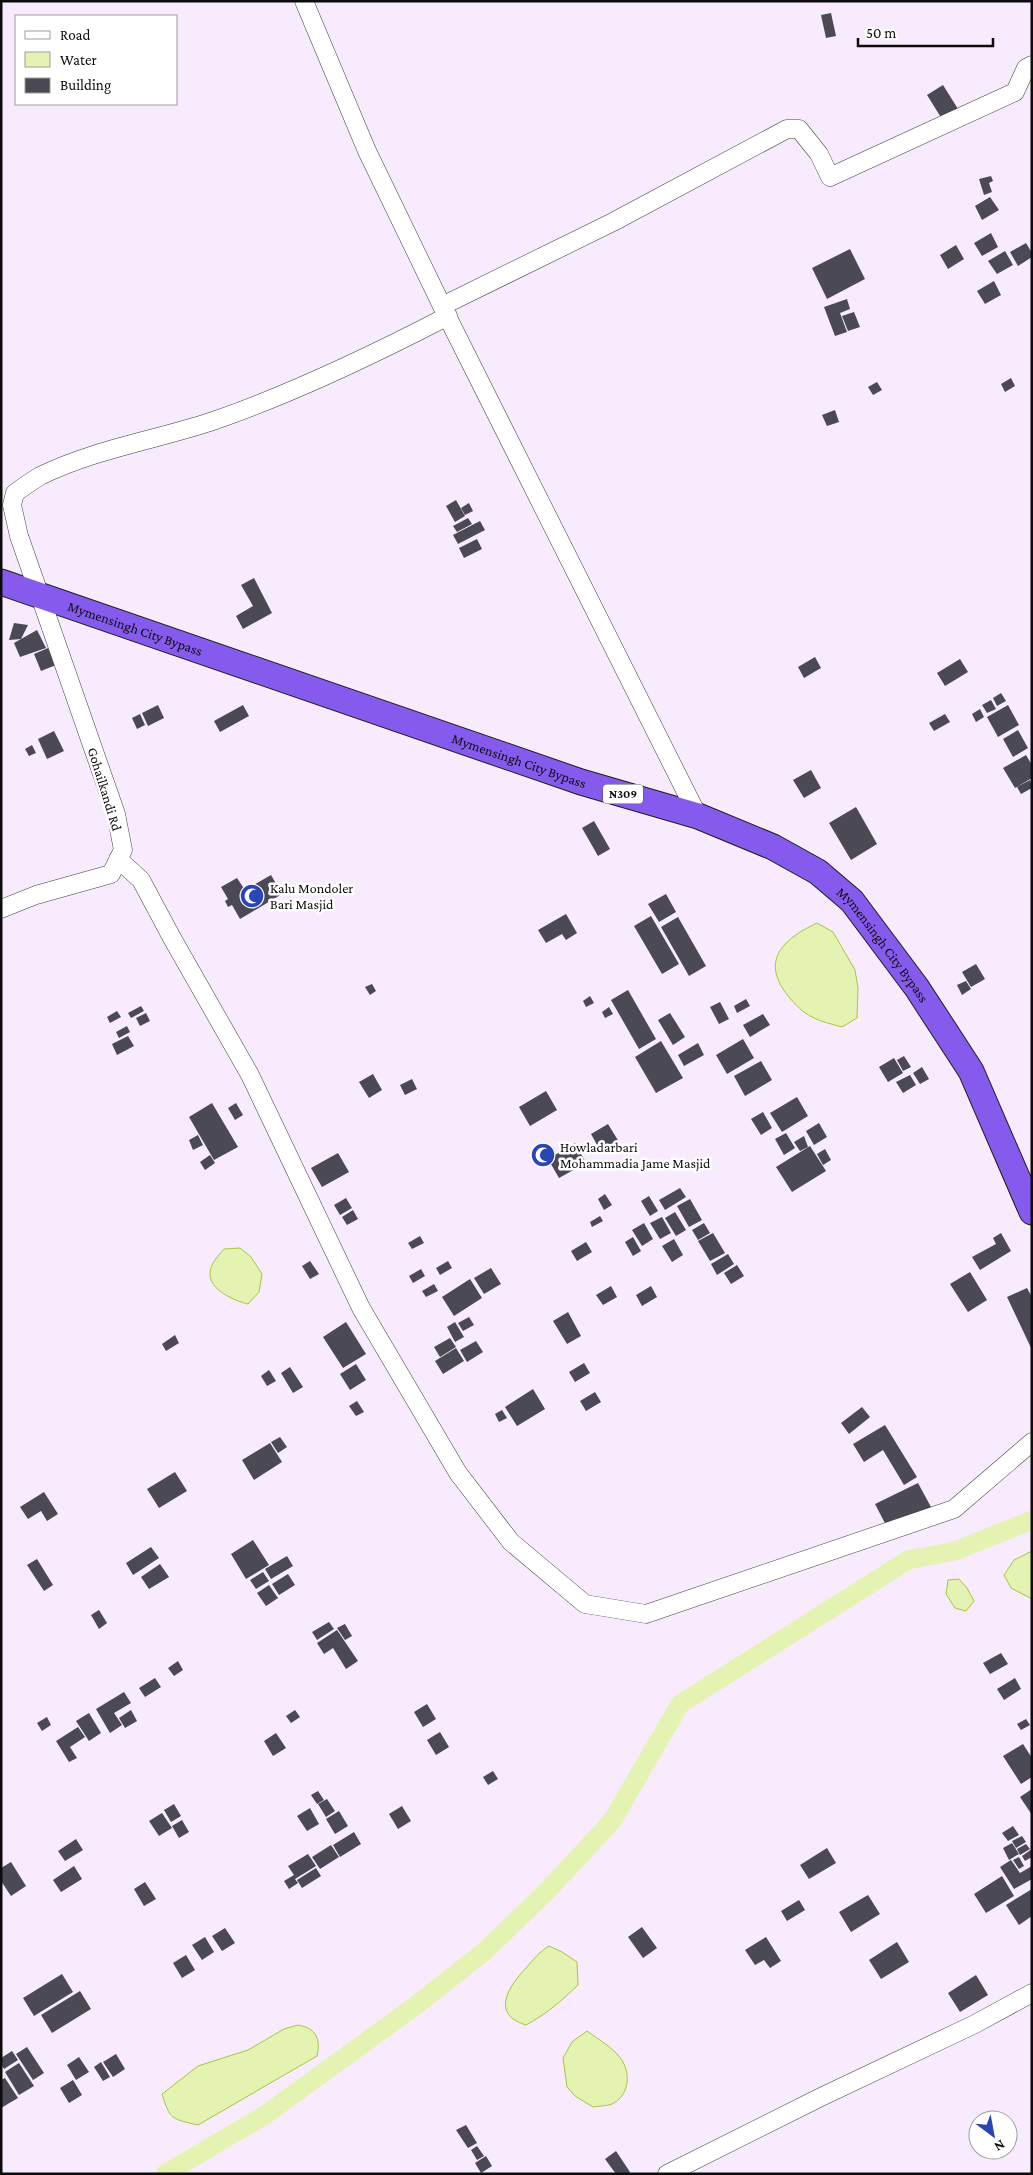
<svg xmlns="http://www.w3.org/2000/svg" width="1033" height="2175" font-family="'Crimson Pro',serif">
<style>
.water{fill:#e5f3b2;stroke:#a5c73d}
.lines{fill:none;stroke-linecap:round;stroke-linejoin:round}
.canal{stroke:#e5f3b2;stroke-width:19}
.building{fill:#4b4954}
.minor-casing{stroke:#3f3f3f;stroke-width:19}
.highway-casing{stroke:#1d1d1d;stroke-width:27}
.minor{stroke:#fff;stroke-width:18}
.highway{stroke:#875aee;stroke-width:25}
.labels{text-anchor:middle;stroke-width:5;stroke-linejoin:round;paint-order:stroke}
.shield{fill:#fff;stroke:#555;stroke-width:1}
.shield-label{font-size:12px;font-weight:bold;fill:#0c0c0c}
.street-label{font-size:14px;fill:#0c0c0c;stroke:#fff}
.poi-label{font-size:14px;fill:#0c0c0c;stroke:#fff;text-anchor:start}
</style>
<rect width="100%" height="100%" fill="#f8ebfe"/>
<path class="water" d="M 817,923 L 833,932 L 855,970 L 858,988 L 857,1018 L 842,1027 C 832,1024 821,1022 812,1017 C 803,1013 795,1004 789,997 C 759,961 783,939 817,923 Z
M 240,1248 L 251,1257 L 262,1274 L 259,1292 L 248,1304 C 235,1301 209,1290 210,1273 C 210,1264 219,1255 224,1249 Z
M 1032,1551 L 1032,1599 L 1011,1588 L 1004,1575 L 1014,1560 Z
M 959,1579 L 967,1588 L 974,1601 L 966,1611 L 955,1608 L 946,1594 L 948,1580 Z
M 549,1946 L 562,1952 L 577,1962 L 578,1985 C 561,2001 548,2013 526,2025 C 490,2014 509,1986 526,1968 C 533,1960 540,1951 549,1946 Z
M 298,2025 C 316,2028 321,2039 317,2056 L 198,2125 C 172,2119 170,2120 162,2094 L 198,2066 L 248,2050 L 284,2029 Z
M 587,2031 C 599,2040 616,2049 623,2062 C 631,2077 628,2096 612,2104 C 607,2106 599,2106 593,2107 L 575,2096 L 567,2087 L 563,2058 L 572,2042 Z"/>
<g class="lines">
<path class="canal" d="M 165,2174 L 265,2115 L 415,2006 L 485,1951 L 546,1892 L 612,1821 L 680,1704 L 908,1560 L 955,1551 L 1032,1520"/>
</g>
<path class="building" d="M 831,13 L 836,36 L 826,38 L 821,15 Z
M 943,85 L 958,109 L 942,119 L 927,95 Z
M 991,176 L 993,181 L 989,183 L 992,192 L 984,195 L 979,179 Z
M 990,197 L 999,210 L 982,220 L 975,206 Z
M 991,233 L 998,247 L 982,256 L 974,243 Z
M 1026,243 L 1032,253 L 1032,257 L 1018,266 L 1010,252 Z
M 956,245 L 964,259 L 948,269 L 940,255 Z
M 850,249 L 865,279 L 827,299 L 812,268 Z
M 1005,251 L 1013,265 L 997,274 L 988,261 Z
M 994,281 L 1001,295 L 985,304 L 977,291 Z
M 847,299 L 850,309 L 840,313 L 847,332 L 835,336 L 824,307 Z
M 854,312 L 860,327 L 848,331 L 842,316 Z
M 1011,378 L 1015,386 L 1005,392 L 1001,384 Z
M 877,382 L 882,390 L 873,395 L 868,387 Z
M 835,410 L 839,422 L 827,426 L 822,415 Z
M 456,500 L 465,516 L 455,522 L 446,506 Z
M 469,503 L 473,511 L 465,515 L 461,508 Z
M 468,518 L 472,524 L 457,532 L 453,526 Z
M 480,521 L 485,530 L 458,544 L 453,535 Z
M 477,539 L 482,549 L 464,558 L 459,548 Z
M 254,578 L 272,613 L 243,629 L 236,616 L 253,606 L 241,585 Z
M 14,623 L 28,625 L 21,639 L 9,640 Z
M 37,630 L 46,648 L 20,657 L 14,643 Z
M 48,648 L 56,665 L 41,671 L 34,654 Z
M 815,657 L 821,668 L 804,678 L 798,667 Z
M 960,659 L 968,672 L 945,686 L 937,673 Z
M 1001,693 L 1006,701 L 997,706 L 993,698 Z
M 991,700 L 996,709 L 987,713 L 982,705 Z
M 158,705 L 164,718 L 148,726 L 142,713 Z
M 243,705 L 249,716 L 220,732 L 214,721 Z
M 1008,705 L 1019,725 L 998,737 L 987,717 Z
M 980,709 L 984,717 L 976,722 L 972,714 Z
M 140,714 L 145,725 L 137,729 L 132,718 Z
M 945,714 L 950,722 L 934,731 L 929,723 Z
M 1018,730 L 1028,748 L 1013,757 L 1003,739 Z
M 54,731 L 64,751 L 47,759 L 38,739 Z
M 32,745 L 36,753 L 29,756 L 25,749 Z
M 1026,755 L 1032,765 L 1032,778 L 1015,788 L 1003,768 Z
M 811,770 L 821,788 L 804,798 L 793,780 Z
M 1030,780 L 1032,788 L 1021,794 L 1017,787 Z
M 856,807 L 877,844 L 851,860 L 829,823 Z
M 594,821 L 610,849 L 598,856 L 582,828 Z
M 271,875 L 282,894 L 240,919 L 232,905 L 228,907 L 225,901 L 228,899 L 221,887 L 237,878 L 245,890 Z
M 666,894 L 676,912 L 659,922 L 648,904 Z
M 566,914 L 577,933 L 566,940 L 562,934 L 546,943 L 538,930 Z
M 651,916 L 679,964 L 662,974 L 634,926 Z
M 678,917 L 706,966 L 689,976 L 661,927 Z
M 976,964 L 985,979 L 971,987 L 962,972 Z
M 966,981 L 971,989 L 962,995 L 957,985 Z
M 372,984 L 376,991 L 370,995 L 365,987 Z
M 628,990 L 656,1039 L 639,1049 L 611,1000 Z
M 590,996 L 594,1003 L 586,1007 L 583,1001 Z
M 746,999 L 750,1006 L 737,1013 L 734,1006 Z
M 720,1002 L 729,1019 L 719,1024 L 710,1007 Z
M 141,1006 L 144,1011 L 131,1018 L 128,1013 Z
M 609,1007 L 613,1014 L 605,1018 L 602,1012 Z
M 117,1011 L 121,1017 L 110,1023 L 107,1017 Z
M 146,1013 L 150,1021 L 140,1026 L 136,1018 Z
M 670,1013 L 685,1037 L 673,1045 L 658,1020 Z
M 763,1014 L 770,1025 L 750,1037 L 743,1025 Z
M 127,1026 L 130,1032 L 119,1038 L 116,1032 Z
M 128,1036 L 134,1046 L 117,1055 L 112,1044 Z
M 743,1039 L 754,1058 L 727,1074 L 716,1055 Z
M 661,1041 L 683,1078 L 656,1093 L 635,1057 Z
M 698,1043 L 704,1055 L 684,1066 L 678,1055 Z
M 904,1056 L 911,1067 L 903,1071 L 897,1060 Z
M 894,1058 L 903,1073 L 888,1082 L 879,1067 Z
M 761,1061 L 772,1080 L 745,1096 L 734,1076 Z
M 922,1067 L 929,1079 L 920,1084 L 913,1073 Z
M 373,1074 L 382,1090 L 369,1098 L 359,1082 Z
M 910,1075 L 916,1085 L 903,1093 L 896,1082 Z
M 412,1079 L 417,1089 L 405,1095 L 400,1085 Z
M 546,1091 L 557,1110 L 530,1126 L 519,1107 Z
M 797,1097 L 808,1116 L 782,1132 L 770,1113 Z
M 212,1103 L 238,1147 L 214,1160 L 189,1117 Z
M 236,1103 L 243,1115 L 235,1120 L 228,1108 Z
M 763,1112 L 772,1128 L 761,1135 L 751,1119 Z
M 819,1123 L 827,1137 L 814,1145 L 806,1131 Z
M 608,1124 L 619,1142 L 601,1152 L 591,1134 Z
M 786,1133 L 795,1148 L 784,1155 L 775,1139 Z
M 198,1135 L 203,1145 L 193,1150 L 189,1140 Z
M 804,1136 L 808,1147 L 800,1151 L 794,1142 Z
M 575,1143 L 586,1163 L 559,1178 L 548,1159 Z
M 810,1146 L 826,1171 L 792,1192 L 776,1167 Z
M 825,1149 L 831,1160 L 823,1165 L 817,1154 Z
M 338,1153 L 349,1172 L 322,1187 L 311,1168 Z
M 210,1155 L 215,1163 L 205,1170 L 200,1162 Z
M 680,1188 L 686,1197 L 665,1210 L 659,1200 Z
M 605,1194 L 612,1205 L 604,1210 L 598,1199 Z
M 649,1196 L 658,1211 L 650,1216 L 641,1201 Z
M 346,1198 L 352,1208 L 340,1215 L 334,1205 Z
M 690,1199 L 702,1220 L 689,1227 L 677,1206 Z
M 353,1210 L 358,1219 L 347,1225 L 342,1217 Z
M 675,1212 L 686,1230 L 676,1236 L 665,1218 Z
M 600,1216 L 603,1221 L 592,1227 L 590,1222 Z
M 662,1217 L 671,1233 L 660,1239 L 650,1223 Z
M 644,1223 L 653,1239 L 642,1246 L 632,1230 Z
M 704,1223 L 710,1233 L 698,1240 L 692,1230 Z
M 713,1233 L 725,1253 L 710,1261 L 698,1241 Z
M 1001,1233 L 1011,1251 L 980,1270 L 972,1257 L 996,1244 L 993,1238 Z
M 420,1236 L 424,1243 L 412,1249 L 408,1243 Z
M 633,1237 L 641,1251 L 633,1256 L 625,1242 Z
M 674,1239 L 683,1255 L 672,1262 L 662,1246 Z
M 586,1242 L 592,1252 L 577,1261 L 571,1251 Z
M 728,1254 L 734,1264 L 717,1275 L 711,1264 Z
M 310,1261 L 319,1274 L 310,1279 L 302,1266 Z
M 448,1261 L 452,1268 L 440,1275 L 436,1268 Z
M 737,1265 L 744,1276 L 731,1284 L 724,1273 Z
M 491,1268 L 501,1284 L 484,1294 L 474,1278 Z
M 421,1269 L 425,1276 L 413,1283 L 409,1276 Z
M 970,1272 L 987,1300 L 968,1312 L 950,1284 Z
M 470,1279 L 482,1298 L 454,1316 L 442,1297 Z
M 434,1284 L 438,1291 L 426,1297 L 422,1291 Z
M 611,1286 L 617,1297 L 603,1305 L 596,1295 Z
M 651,1286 L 657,1297 L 642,1306 L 636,1295 Z
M 1027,1288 L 1032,1297 L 1032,1350 L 1007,1297 Z
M 568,1312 L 581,1336 L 567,1344 L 553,1321 Z
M 469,1317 L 474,1325 L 463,1331 L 458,1323 Z
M 346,1322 L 366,1354 L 343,1368 L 323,1337 Z
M 455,1322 L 464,1337 L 455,1342 L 447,1327 Z
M 175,1335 L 179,1343 L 166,1351 L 162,1344 Z
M 450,1338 L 456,1347 L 440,1357 L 434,1347 Z
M 476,1341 L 483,1352 L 467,1362 L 460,1350 Z
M 456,1348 L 464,1361 L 443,1374 L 435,1361 Z
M 584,1363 L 590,1373 L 575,1382 L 569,1372 Z
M 356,1364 L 366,1380 L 350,1390 L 340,1374 Z
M 290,1367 L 303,1387 L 293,1393 L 281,1373 Z
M 269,1370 L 276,1381 L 267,1386 L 261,1376 Z
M 533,1389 L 545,1409 L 517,1426 L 505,1407 Z
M 595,1392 L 601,1402 L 586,1411 L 580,1401 Z
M 357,1401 L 364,1412 L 356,1416 L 349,1406 Z
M 862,1407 L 870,1417 L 849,1434 L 841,1423 Z
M 502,1410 L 507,1418 L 499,1422 L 495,1414 Z
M 885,1425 L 917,1477 L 904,1485 L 883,1450 L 864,1462 L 853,1444 Z
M 280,1437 L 287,1447 L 278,1453 L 271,1442 Z
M 270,1443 L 282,1462 L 254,1480 L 242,1460 Z
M 175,1472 L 187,1491 L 159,1508 L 147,1489 Z
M 918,1483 L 931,1507 L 888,1529 L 875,1504 Z
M 44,1492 L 58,1514 L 47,1521 L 41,1511 L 28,1519 L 20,1507 Z
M 253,1540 L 269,1565 L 246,1579 L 231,1554 Z
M 151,1547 L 159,1558 L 133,1575 L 126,1563 Z
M 287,1556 L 293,1566 L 271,1579 L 265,1569 Z
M 37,1559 L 53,1585 L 44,1591 L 27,1565 Z
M 160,1564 L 169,1577 L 149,1589 L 141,1577 Z
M 263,1572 L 269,1581 L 256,1589 L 250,1580 Z
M 288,1574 L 295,1585 L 279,1595 L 272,1584 Z
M 269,1585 L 278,1598 L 266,1606 L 257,1593 Z
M 99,1610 L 107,1623 L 99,1629 L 91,1615 Z
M 329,1622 L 334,1629 L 317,1640 L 312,1632 Z
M 345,1624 L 352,1636 L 345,1640 L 337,1628 Z
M 337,1630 L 358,1661 L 346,1669 L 333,1648 L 324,1654 L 317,1643 Z
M 1001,1653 L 1008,1664 L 990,1674 L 983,1663 Z
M 178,1661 L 183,1670 L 174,1676 L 168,1668 Z
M 155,1678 L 161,1687 L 145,1697 L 139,1688 Z
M 1015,1678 L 1021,1689 L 1004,1700 L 997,1689 Z
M 124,1692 L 131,1703 L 114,1713 L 122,1725 L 110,1733 L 96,1709 Z
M 427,1704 L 436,1719 L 423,1727 L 414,1712 Z
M 131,1710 L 137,1721 L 125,1728 L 119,1718 Z
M 295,1710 L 300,1717 L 291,1723 L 286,1716 Z
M 89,1713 L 101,1733 L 89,1741 L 76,1721 Z
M 47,1717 L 51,1725 L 42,1731 L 37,1723 Z
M 1026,1719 L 1030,1725 L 1021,1730 L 1017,1724 Z
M 78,1727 L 85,1737 L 70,1747 L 77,1758 L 69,1762 L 56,1741 Z
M 440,1732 L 449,1747 L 436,1755 L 427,1740 Z
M 276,1733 L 286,1748 L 273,1756 L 264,1741 Z
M 1023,1744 L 1032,1758 L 1032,1777 L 1021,1784 L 1003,1756 Z
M 493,1771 L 498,1779 L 488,1785 L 483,1777 Z
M 1032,1789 L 1032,1815 L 1020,1797 Z
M 318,1791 L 324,1800 L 317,1804 L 311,1795 Z
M 327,1799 L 335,1811 L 326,1817 L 318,1804 Z
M 174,1804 L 181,1816 L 171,1822 L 164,1810 Z
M 402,1806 L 411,1821 L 398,1829 L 389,1814 Z
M 310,1808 L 319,1824 L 307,1831 L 297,1816 Z
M 339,1811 L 348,1826 L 335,1834 L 326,1819 Z
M 162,1813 L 172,1828 L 159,1836 L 149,1821 Z
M 182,1820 L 189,1832 L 179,1838 L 172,1826 Z
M 1013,1826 L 1019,1835 L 1008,1841 L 1002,1833 Z
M 354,1832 L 361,1844 L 340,1857 L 333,1845 Z
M 1022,1836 L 1026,1842 L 1016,1848 L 1012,1841 Z
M 76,1839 L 83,1850 L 65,1861 L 58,1851 Z
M 1012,1843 L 1019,1854 L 1009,1860 L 1003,1848 Z
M 1026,1844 L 1030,1849 L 1020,1855 L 1017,1849 Z
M 331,1845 L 339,1857 L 320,1869 L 312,1857 Z
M 827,1848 L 836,1863 L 809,1879 L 800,1865 Z
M 1032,1849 L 1032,1857 L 1025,1861 L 1022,1856 Z
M 308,1854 L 316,1866 L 295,1879 L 298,1883 L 289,1889 L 284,1881 L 294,1875 L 288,1866 Z
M 1019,1857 L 1024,1866 L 1019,1869 L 1013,1860 Z
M 1011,1860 L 1020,1873 L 1032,1866 L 1032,1879 L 1014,1889 L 1000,1867 Z
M 11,1862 L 26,1886 L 11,1896 L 1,1881 L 1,1868 Z
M 74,1866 L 82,1879 L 61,1892 L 53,1880 Z
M 316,1868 L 321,1876 L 302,1888 L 297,1880 Z
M 1002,1876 L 1014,1896 L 986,1913 L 974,1894 Z
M 145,1882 L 156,1899 L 144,1906 L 134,1889 Z
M 1032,1889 L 1032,1916 L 1019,1925 L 1006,1905 Z
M 868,1895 L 880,1914 L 851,1932 L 839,1912 Z
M 799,1900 L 805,1910 L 787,1921 L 781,1911 Z
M 642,1927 L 657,1948 L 643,1958 L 628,1937 Z
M 225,1928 L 235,1943 L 222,1951 L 212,1936 Z
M 205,1937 L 214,1952 L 202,1960 L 192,1945 Z
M 766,1937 L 781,1961 L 770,1968 L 764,1960 L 755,1965 L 745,1950 Z
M 897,1942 L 909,1962 L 881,1979 L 869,1960 Z
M 186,1955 L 195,1970 L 182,1978 L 173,1963 Z
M 62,1974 L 73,1992 L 34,2016 L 23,1998 Z
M 976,1975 L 988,1995 L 960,2012 L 948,1993 Z
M 80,1991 L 91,2009 L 52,2033 L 41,2015 Z
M 27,2047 L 44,2073 L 33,2080 L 16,2054 Z
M 12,2051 L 18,2060 L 4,2069 L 1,2064 L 1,2058 Z
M 116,2054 L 125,2069 L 113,2077 L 103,2062 Z
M 79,2057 L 89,2072 L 76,2080 L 67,2065 Z
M 101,2062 L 110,2077 L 103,2081 L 94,2067 Z
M 19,2063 L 34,2086 L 19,2095 L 5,2072 Z
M 5,2078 L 18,2098 L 1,2108 L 1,2080 Z
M 73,2080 L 82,2095 L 69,2103 L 60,2088 Z
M 466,2125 L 477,2143 L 468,2148 L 456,2130 Z
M 477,2146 L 484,2156 L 477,2160 L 471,2150 Z
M 616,2151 L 630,2172 L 628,2174 L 616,2174 L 605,2159 Z
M 486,2156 L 492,2166 L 481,2173 L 475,2163 Z"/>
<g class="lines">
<g class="minor-casing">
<path id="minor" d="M 304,1 L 367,151 L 442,306 L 698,816
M 442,306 L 613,222 L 787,129 L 799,129 L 819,154 L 830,177 L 1015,92 L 1026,68 L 1032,65
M 118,859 L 141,880 L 172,938 L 250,1075 L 361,1308 L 458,1473 L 511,1542 L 585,1604 L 646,1614 L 954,1509 L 1032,1442
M 1,909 L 36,895 L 111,874 L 123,850 L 116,814 L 19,536 L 12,505 L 15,493 C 23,487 32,481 40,476 C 95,449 156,440 213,421 C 294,393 371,356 448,316
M 667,2174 L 821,2097 L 975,2024 L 1032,1993"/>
</g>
<g class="highway-casing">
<g id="highway">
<path id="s1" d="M 1,582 L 581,782 L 698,816 L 773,847 L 818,872 L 852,901 L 917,988 L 971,1071 L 1032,1212"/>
</g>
</g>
<use href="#minor" class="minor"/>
<use href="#highway" class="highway"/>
</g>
<defs>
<g id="mosque-disc" transform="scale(1.25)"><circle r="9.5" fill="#2a46b5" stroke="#fff"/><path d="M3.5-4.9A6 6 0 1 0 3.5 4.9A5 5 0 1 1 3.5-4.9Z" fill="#fff"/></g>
</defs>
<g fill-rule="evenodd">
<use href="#mosque-disc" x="252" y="896"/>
<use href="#mosque-disc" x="543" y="1155"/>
</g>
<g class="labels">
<rect class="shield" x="603" y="784.5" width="40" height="19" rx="4"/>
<g class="shield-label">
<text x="623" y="798">N309</text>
</g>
<g class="street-label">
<text dy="5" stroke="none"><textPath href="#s1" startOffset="142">Mymensingh City Bypass</textPath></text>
<text dy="5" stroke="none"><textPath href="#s1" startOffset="548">Mymensingh City Bypass</textPath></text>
<text transform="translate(105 789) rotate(73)" y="5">Gohailkandi Rd</text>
<text dy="5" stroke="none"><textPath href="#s1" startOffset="966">Mymensingh City Bypass</textPath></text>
</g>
<g class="poi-label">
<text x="270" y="893">Kalu Mondoler<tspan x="270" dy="16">Bari Masjid</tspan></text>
<text x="560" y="1152">Howladarbari<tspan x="560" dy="16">Mohammadia Jame Masjid</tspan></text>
</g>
</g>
<rect width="1033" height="2175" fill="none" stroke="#0c0c0c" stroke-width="5"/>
<rect x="15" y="15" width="162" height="90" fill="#ffffff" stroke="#9e9e9e"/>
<rect x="25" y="31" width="25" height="8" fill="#ffffff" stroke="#9e9e9e"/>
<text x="60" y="40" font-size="15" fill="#0c0c0c">Road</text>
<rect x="25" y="52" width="25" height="15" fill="#e5f3b2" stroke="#9e9e9e"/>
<text x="60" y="65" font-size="15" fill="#0c0c0c">Water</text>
<rect x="25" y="78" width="25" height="15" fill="#4b4954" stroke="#9e9e9e"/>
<text x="60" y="90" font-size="15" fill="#0c0c0c">Building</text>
<g transform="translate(993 2135) rotate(148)"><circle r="24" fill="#ffffff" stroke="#9e9e9e"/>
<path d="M0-4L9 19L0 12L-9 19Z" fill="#2a46b5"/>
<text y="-8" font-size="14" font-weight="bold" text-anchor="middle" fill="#0c0c0c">N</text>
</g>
<path d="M858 38v8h135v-8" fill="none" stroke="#0c0c0c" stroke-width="2.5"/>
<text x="866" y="38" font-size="15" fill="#0c0c0c" stroke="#ffffff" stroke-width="4" paint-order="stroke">50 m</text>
</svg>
